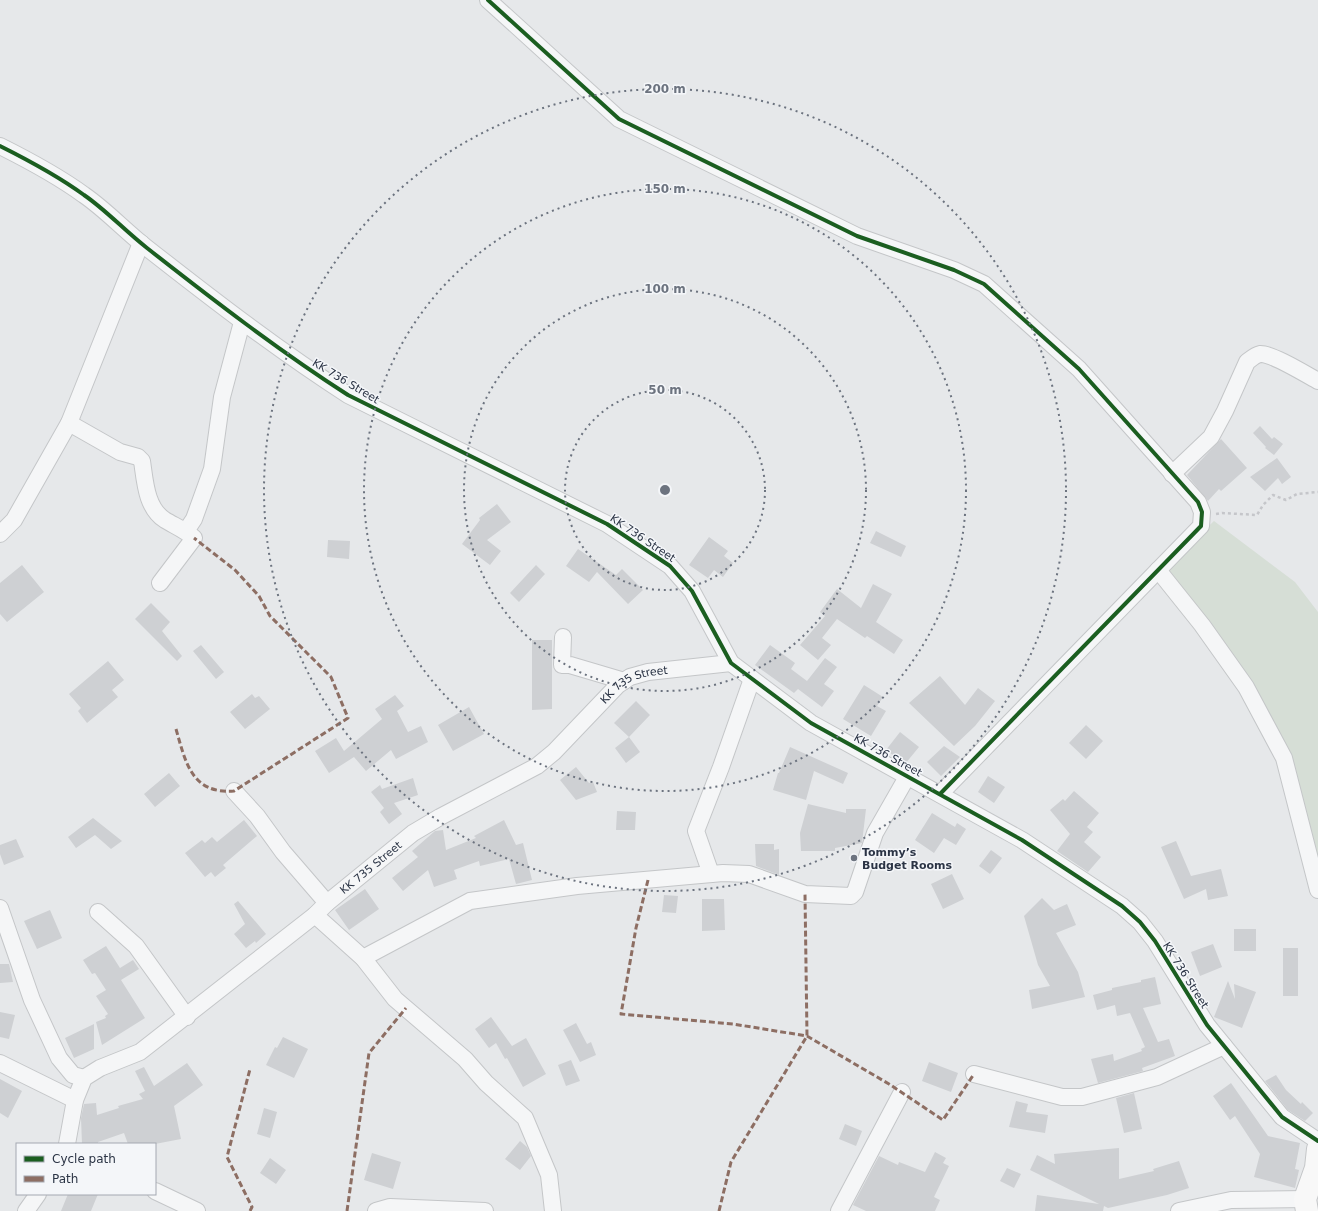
<svg xmlns="http://www.w3.org/2000/svg" width="1318" height="1211" font-family="'DejaVu Sans',sans-serif">
<style>
.green{fill:#d6ded6}
.building{fill:#ced0d3}
.lines{fill:none;stroke-linecap:round;stroke-linejoin:round}
.street-casing{stroke:#c4c6c8;stroke-width:18}
.secondary-casing{stroke:#c4c6c8;stroke-width:24}
.path{stroke:#c5c6ca;stroke-width:2.5;stroke-dasharray:3 3;stroke-linecap:butt}
.street{stroke:#f5f6f7;stroke-width:16}
.secondary{stroke:#f8f8f8;stroke-width:22}
.quiet{stroke:#8d6e63;stroke-width:3;stroke-dasharray:6 3;stroke-linecap:butt}
.cycleway-casing{stroke:#f4f6f9;stroke-width:6}
.cycleway{stroke:#1b5e20;stroke-width:4}
.ring{fill:none;stroke:#6c737f;stroke-width:2;stroke-dasharray:2 4}
.poi-dot{fill:#6c737f;stroke:#f4f6f9;stroke-width:1.5}
.labels{text-anchor:middle;stroke-width:3;stroke-linejoin:round;paint-order:stroke}
.street-label{font-size:11px;fill:#2b3445;stroke:#f4f6f9}
.poi-label{font-size:11px;font-weight:bold;fill:#2b3445;stroke:#f4f6f9;text-anchor:start}
.centre{fill:#6c737f;stroke:#f4f6f9;stroke-width:2}
.ring-label{font-size:12px;text-anchor:middle;font-weight:bold;fill:#6c737f;stroke:#f4f6f9;stroke-width:3;stroke-linejoin:round;paint-order:stroke}
</style>
<rect width="100%" height="100%" fill="#e6e8ea"/>
<path class="green" d="M 1214,521 L 1295,582 L 1318,612 L 1318,876 L 1294,797 L 1292,757 L 1267,710 L 1165,568 Z"/>
<path class="building" d="M 1260,426 L 1272,439 L 1274,437 L 1283,444 L 1274,455 L 1265,448 L 1266,447 L 1253,433 Z
M 1221,439 L 1247,468 L 1221,491 L 1219,489 L 1208,501 L 1187,475 Z
M 1277,458 L 1291,477 L 1282,484 L 1278,478 L 1265,491 L 1250,477 Z
M 497,504 L 511,522 L 487,540 L 501,551 L 490,565 L 462,544 L 480,520 L 479,518 Z
M 876,531 L 906,546 L 901,557 L 870,543 Z
M 709,537 L 728,551 L 724,556 L 733,563 L 723,577 L 714,570 L 708,578 L 689,565 Z
M 328,540 L 350,541 L 349,559 L 327,557 Z
M 578,549 L 616,575 L 622,569 L 643,590 L 628,604 L 597,572 L 589,582 L 566,566 Z
M 22,565 L 44,592 L 7,622 L 0,614 L 0,583 Z
M 536,565 L 545,574 L 519,602 L 510,593 Z
M 873,584 L 892,594 L 876,622 L 903,640 L 894,654 L 867,636 L 865,638 L 837,619 L 822,638 L 831,645 L 818,660 L 800,645 L 825,616 L 820,612 L 837,589 L 861,608 Z
M 151,603 L 170,622 L 162,631 L 182,656 L 177,661 L 135,619 Z
M 532,640 L 552,640 L 552,709 L 532,710 Z
M 201,645 L 224,672 L 216,679 L 193,651 Z
M 770,645 L 795,663 L 791,669 L 807,681 L 825,658 L 837,667 L 824,684 L 834,691 L 822,707 L 798,689 L 794,693 L 755,665 Z
M 108,661 L 124,680 L 112,690 L 118,697 L 87,723 L 78,711 L 81,708 L 69,694 Z
M 940,676 L 965,705 L 978,688 L 995,701 L 975,726 L 954,746 L 909,703 Z
M 864,685 L 883,697 L 877,706 L 886,711 L 871,736 L 843,719 Z
M 252,694 L 255,698 L 259,696 L 270,709 L 245,729 L 230,712 Z
M 395,695 L 404,706 L 397,711 L 408,732 L 421,726 L 428,742 L 396,759 L 391,750 L 366,771 L 354,757 L 329,773 L 315,751 L 336,738 L 344,751 L 382,719 L 375,709 Z
M 636,701 L 650,715 L 629,737 L 614,723 Z
M 469,707 L 484,734 L 453,751 L 438,725 Z
M 1086,725 L 1103,741 L 1086,759 L 1069,743 Z
M 900,732 L 919,747 L 905,764 L 886,750 Z
M 629,737 L 640,752 L 626,763 L 615,748 Z
M 944,746 L 960,757 L 941,776 L 927,762 Z
M 790,747 L 848,773 L 843,784 L 814,771 L 806,800 L 773,790 L 778,773 L 779,773 Z
M 576,767 L 589,783 L 593,782 L 597,792 L 576,800 L 560,780 Z
M 169,773 L 180,786 L 155,807 L 144,794 Z
M 988,776 L 1005,787 L 994,803 L 978,792 Z
M 413,778 L 418,795 L 394,803 L 402,814 L 389,824 L 380,812 L 384,808 L 371,792 L 380,785 L 382,789 Z
M 1074,791 L 1099,813 L 1087,827 L 1093,832 L 1084,842 L 1101,857 L 1088,872 L 1057,851 L 1070,834 L 1050,810 L 1063,799 L 1065,801 Z
M 808,804 L 846,813 L 846,809 L 866,809 L 862,843 L 835,848 L 835,851 L 801,851 L 800,833 Z
M 617,811 L 636,812 L 635,830 L 616,830 Z
M 932,813 L 955,827 L 957,823 L 966,829 L 956,845 L 944,838 L 934,853 L 915,840 Z
M 93,818 L 122,841 L 111,849 L 95,835 L 76,848 L 68,837 Z
M 244,820 L 257,836 L 223,865 L 226,868 L 215,877 L 211,872 L 205,877 L 185,853 L 202,840 L 205,843 L 212,837 L 217,842 Z
M 504,820 L 516,845 L 523,843 L 532,880 L 516,884 L 509,859 L 480,866 L 479,861 L 454,870 L 457,879 L 434,887 L 428,870 L 403,891 L 392,878 L 418,857 L 412,851 L 435,831 L 443,830 L 446,850 L 476,838 L 474,836 Z
M 16,839 L 24,857 L 4,865 L 0,854 L 0,845 Z
M 1176,841 L 1191,876 L 1221,869 L 1228,896 L 1208,900 L 1206,889 L 1184,899 L 1161,847 Z
M 755,844 L 774,844 L 774,850 L 779,849 L 779,875 L 756,866 Z
M 991,850 L 1002,858 L 990,874 L 979,866 Z
M 952,874 L 964,899 L 943,909 L 931,884 Z
M 365,889 L 379,909 L 349,930 L 335,910 Z
M 664,895 L 678,896 L 676,913 L 662,912 Z
M 1042,898 L 1054,910 L 1067,904 L 1076,925 L 1056,933 L 1078,972 L 1085,997 L 1032,1009 L 1029,990 L 1050,986 L 1038,965 L 1024,916 Z
M 702,899 L 724,899 L 725,930 L 702,931 Z
M 238,901 L 266,934 L 256,943 L 255,941 L 246,948 L 234,934 L 245,924 L 234,904 Z
M 50,910 L 62,938 L 37,949 L 24,921 Z
M 1234,929 L 1256,929 L 1256,951 L 1234,951 Z
M 1213,944 L 1222,967 L 1200,976 L 1191,952 Z
M 106,946 L 120,968 L 133,960 L 139,969 L 121,980 L 145,1018 L 102,1045 L 96,1022 L 106,1018 L 105,1016 L 108,1014 L 96,996 L 106,990 L 95,973 L 92,974 L 83,960 Z
M 1283,948 L 1298,948 L 1298,996 L 1283,996 Z
M 0,964 L 9,964 L 13,982 L 0,983 Z
M 1155,977 L 1161,1004 L 1143,1008 L 1158,1042 L 1169,1039 L 1175,1056 L 1142,1068 L 1143,1071 L 1098,1083 L 1091,1059 L 1113,1054 L 1114,1061 L 1142,1051 L 1141,1049 L 1145,1047 L 1130,1013 L 1117,1016 L 1115,1005 L 1097,1010 L 1093,995 L 1112,990 L 1112,988 L 1141,982 L 1141,980 Z
M 1228,981 L 1235,999 L 1234,984 L 1256,992 L 1242,1028 L 1214,1017 Z
M 0,1012 L 15,1015 L 9,1039 L 0,1037 Z
M 491,1017 L 512,1046 L 526,1038 L 546,1074 L 523,1087 L 507,1058 L 505,1059 L 496,1043 L 489,1048 L 475,1029 Z
M 576,1023 L 587,1044 L 591,1042 L 596,1055 L 580,1062 L 563,1030 Z
M 94,1024 L 94,1049 L 74,1058 L 65,1038 Z
M 283,1037 L 308,1049 L 294,1078 L 266,1065 L 275,1047 L 277,1048 Z
M 571,1060 L 580,1081 L 566,1086 L 558,1065 Z
M 929,1062 L 958,1073 L 951,1092 L 922,1081 Z
M 187,1063 L 203,1085 L 174,1106 L 181,1139 L 155,1144 L 128,1144 L 124,1133 L 98,1142 L 98,1144 L 82,1144 L 81,1118 L 84,1104 L 96,1103 L 97,1115 L 119,1108 L 118,1106 L 143,1099 L 139,1094 L 145,1091 L 135,1071 L 144,1067 L 154,1086 Z
M 1276,1075 L 1286,1090 L 1301,1104 L 1302,1102 L 1313,1113 L 1305,1121 L 1288,1110 L 1265,1081 Z
M 0,1079 L 22,1091 L 8,1118 L 0,1113 Z
M 1231,1083 L 1268,1136 L 1300,1143 L 1295,1169 L 1299,1170 L 1295,1188 L 1254,1177 L 1260,1154 L 1235,1116 L 1230,1120 L 1213,1096 Z
M 1134,1093 L 1142,1129 L 1124,1133 L 1116,1098 Z
M 1016,1101 L 1028,1104 L 1026,1112 L 1048,1115 L 1045,1133 L 1009,1127 Z
M 264,1108 L 277,1112 L 270,1138 L 257,1134 Z
M 845,1124 L 862,1131 L 856,1146 L 839,1139 Z
M 520,1141 L 527,1147 L 531,1156 L 520,1170 L 505,1159 Z
M 1119,1148 L 1119,1179 L 1154,1171 L 1153,1169 L 1179,1161 L 1189,1188 L 1167,1195 L 1108,1208 L 1104,1206 L 1103,1211 L 1035,1211 L 1037,1195 L 1099,1204 L 1030,1170 L 1037,1155 L 1055,1164 L 1054,1154 Z
M 935,1152 L 946,1158 L 943,1163 L 949,1166 L 934,1197 L 940,1200 L 935,1211 L 866,1211 L 853,1205 L 879,1156 L 898,1165 L 899,1162 L 925,1172 Z
M 372,1153 L 401,1162 L 393,1189 L 364,1180 Z
M 270,1158 L 286,1170 L 276,1184 L 260,1173 Z
M 1007,1168 L 1021,1174 L 1014,1188 L 1000,1181 Z
M 68,1194 L 98,1194 L 91,1211 L 61,1211 Z"/>
<g class="lines">
<g class="street-casing">
<g id="street">
<path d="M 488,0 L 619,119 L 857,236 L 954,270 L 984,284 L 1079,369 L 1198,502 L 1202,512 L 1201,526 L 940,794"/>
<path d="M 0,146 C 28,160 58,176 84,195 C 106,210 125,231 147,248 C 212,299 278,350 348,395 L 607,524 L 670,566 L 692,591 L 731,663 L 811,723 L 1022,840 L 1122,906 L 1140,922 L 1155,941 L 1207,1025 L 1282,1117 L 1318,1141"/>
<path d="M 69,423 L 120,452 L 138,457 L 142,461 C 145,481 146,508 165,520 C 175,526 185,530 194,538 L 160,583"/>
<path d="M 1172,474 L 1211,437 L 1225,411 L 1247,362 C 1251,359 1255,355 1260,354 C 1271,353 1307,375 1318,381"/>
<path d="M 186,531 L 194,519 L 212,469 L 222,397 L 242,322"/>
<path d="M 0,534 L 14,520 L 69,423 L 141,243"/>
<path d="M 1158,570 L 1202,625 L 1246,687 L 1284,758 L 1318,890"/>
<path d="M 563,637 L 562,665 L 570,665 L 624,681"/>
<path d="M 234,791 L 257,816 L 283,852 L 327,903"/>
<path d="M 711,874 L 696,831 L 721,767 L 752,679"/>
<path d="M 0,908 L 32,1000 L 59,1058 L 73,1075 L 84,1078"/>
<path d="M 98,912 L 136,946 L 187,1017"/>
<path d="M 315,915 L 363,958 L 395,999 L 465,1059 L 486,1083 L 525,1118 L 549,1175 L 553,1211"/>
<path d="M 363,958 L 470,901 L 577,886 L 723,873 L 749,874 L 805,894 L 851,896 L 855,892 L 875,833 L 907,777"/>
<path d="M 0,1063 L 75,1100"/>
<path d="M 974,1074 L 1062,1097 L 1082,1097 L 1157,1077 L 1224,1046"/>
<path id="s1" d="M 67,1144 L 75,1100 L 84,1078 L 100,1068 L 140,1052 L 315,915 L 327,903 L 413,833 L 440,817 L 537,766 L 554,752 L 618,685 L 630,677 L 648,672 L 731,663"/>
<path d="M 155,1191 L 197,1211"/>
<path d="M 26,1211 L 38,1194"/>
<path d="M 376,1211 L 390,1207 L 485,1211"/>
<path d="M 839,1211 L 902,1092"/>
<path d="M 1179,1211 L 1231,1200 L 1305,1199"/>
</g>
</g>
<g class="secondary-casing">
<path id="secondary" d="M 1307,1211 L 1305,1199 L 1316,1168 L 1318,1149"/>
</g>
<path class="path" d="M 1216,514 L 1222,513 L 1257,515 L 1263,505 L 1273,495 L 1286,500 L 1297,494 L 1318,492"/>
<use href="#street" class="street"/>
<use href="#secondary" class="secondary"/>
<path class="quiet" d="M 176,729 C 186,764 192,794 234,791 L 348,718 L 331,677 L 270,616 L 259,596 L 235,570 L 194,538
M 648,880 L 636,928 L 621,1014 L 733,1024 L 807,1036 L 889,1084 L 943,1120 L 974,1074
M 250,1211 L 252,1207 L 227,1157 L 250,1069
M 347,1211 L 369,1053 L 406,1008
M 719,1211 L 731,1162 L 807,1036 L 805,894"/>
<g class="cycleway-casing">
<path id="cycleway" d="M 488,0 L 619,119 L 857,236 L 954,270 L 984,284 L 1079,369 L 1198,502 L 1202,512 L 1201,526 L 940,794
M 0,146 C 28,160 58,176 84,195 C 106,210 125,231 147,248 C 212,299 278,350 348,395 L 607,524 L 670,566 L 692,591 L 731,663 L 811,723 L 1022,840 L 1122,906 L 1140,922 L 1155,941 L 1207,1025 L 1282,1117 L 1318,1141"/>
</g>
<use href="#cycleway" class="cycleway"/>
</g>
<g class="ring">
<circle cx="665" cy="490" r="100"/>
<circle cx="665" cy="490" r="201"/>
<circle cx="665" cy="490" r="301"/>
<circle cx="665" cy="490" r="401"/>
</g>
<circle class="poi-dot" cx="854" cy="858" r="4"/>
<g class="labels">
<g class="street-label">
<text transform="translate(346 381) rotate(31)" y="4">KK 736 Street</text>
<text transform="translate(643 538) rotate(34)" y="4">KK 736 Street</text>
<text dy="4" stroke="none"><textPath href="#s1" startOffset="751">KK 735 Street</textPath></text>
<text transform="translate(888 755) rotate(29)" y="4">KK 736 Street</text>
<text dy="4" stroke="none"><textPath href="#s1" startOffset="426">KK 735 Street</textPath></text>
<text transform="translate(1186 975) rotate(58)" y="4">KK 736 Street</text>
</g>
<g class="poi-label">
<text x="862" y="856">Tommy’s<tspan x="862" dy="13">Budget Rooms</tspan></text>
</g>
</g>
<circle cx="665" cy="490" r="6" class="centre"/>
<g class="ring-label">
<text x="665" y="93">200 m</text>
<text x="665" y="193">150 m</text>
<text x="665" y="293">100 m</text>
<text x="665" y="394">50 m</text>
</g>
<rect x="16" y="1143" width="140" height="52" fill="#f4f6f9" stroke="#a4a8b1"/>
<rect x="24" y="1156" width="20" height="6" fill="#1b5e20" stroke="#a4a8b1"/>
<text x="52" y="1163" font-size="12" fill="#2b3445">Cycle path</text>
<rect x="24" y="1176" width="20" height="6" fill="#8d6e63" stroke="#a4a8b1"/>
<text x="52" y="1183" font-size="12" fill="#2b3445">Path</text>
</svg>
